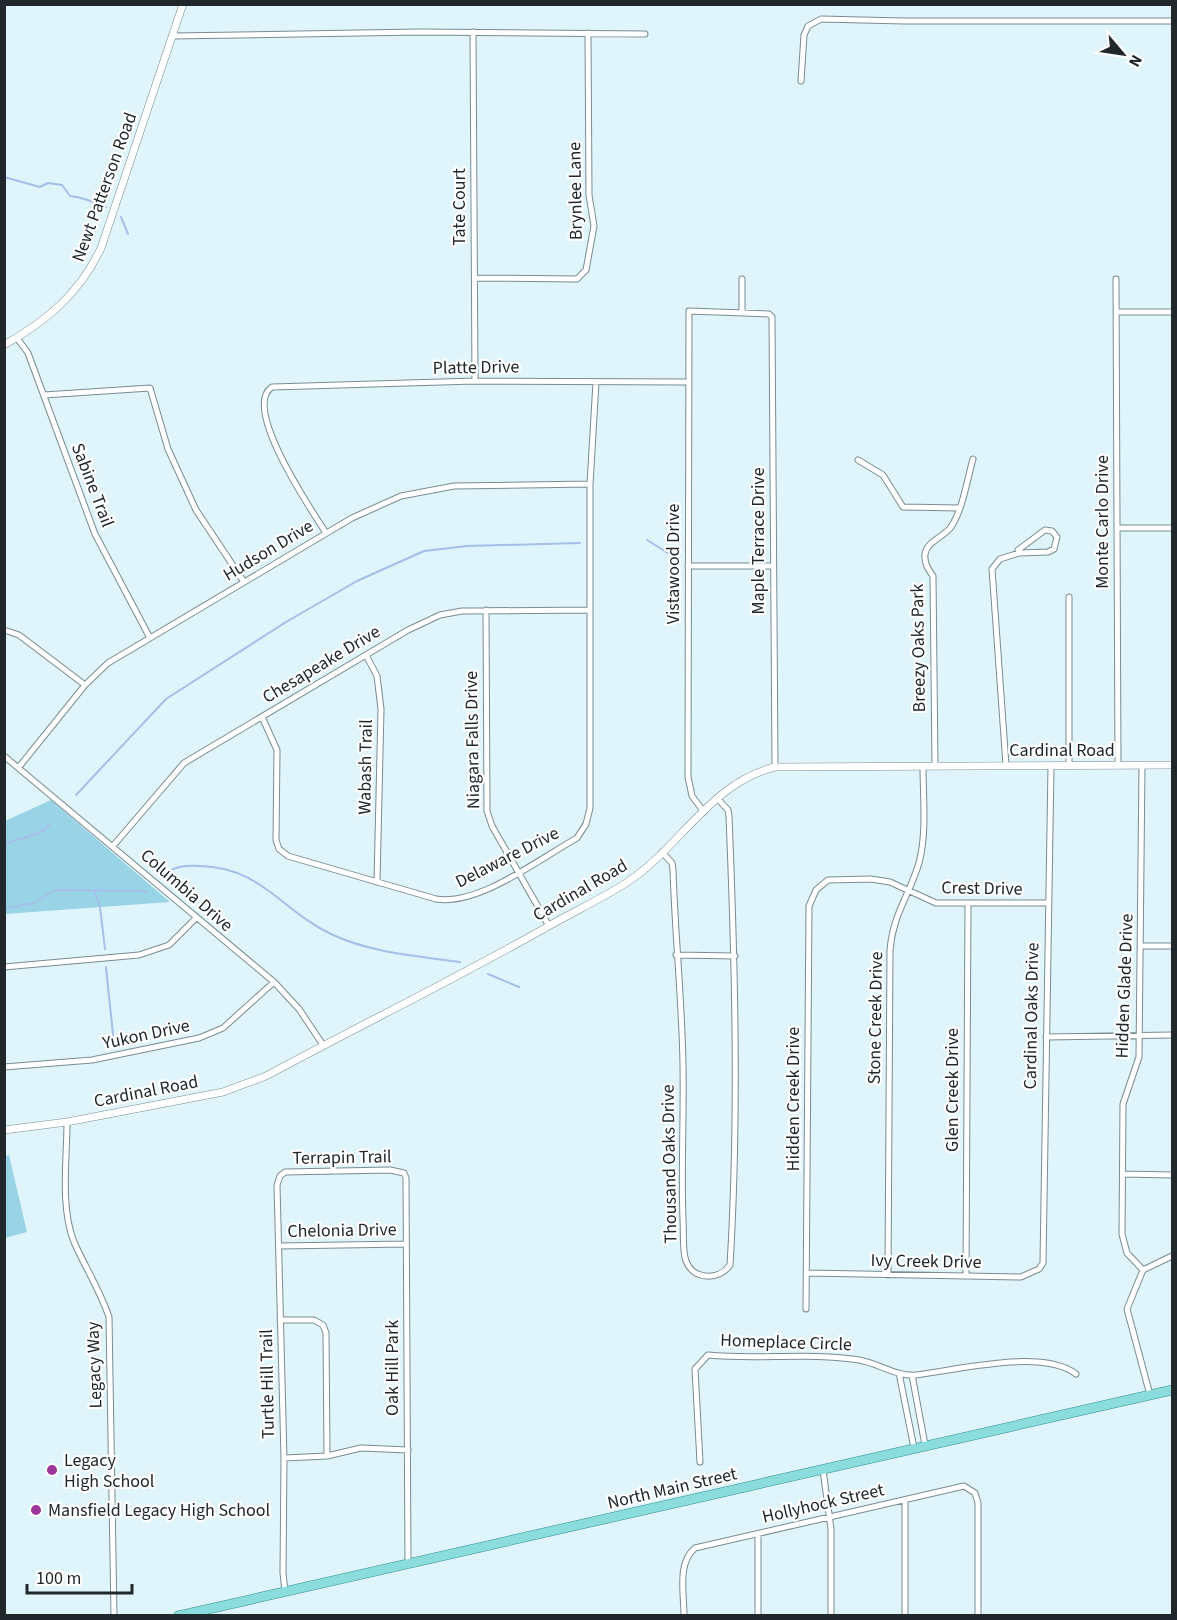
<svg xmlns="http://www.w3.org/2000/svg" width="1177" height="1620" font-family="'Source Sans 3',sans-serif">
<style>
.green{fill:#99d4e6}
.lines{fill:none;stroke-linecap:round;stroke-linejoin:round}
.stream{stroke:#a6beea;stroke-width:2}
.minor-casing{stroke:#798c92;stroke-width:7}
.tertiary-casing{stroke:#798c92;stroke-width:8}
.primary-casing{stroke:#328d90;stroke-width:10}
.minor{stroke:#fff;stroke-width:5}
.tertiary{stroke:#fff;stroke-width:7}
.primary{stroke:#8adcdd;stroke-width:9}
.poi-dot{fill:#9b369b;stroke:#fff;stroke-width:2}
.labels{text-anchor:middle;stroke-width:4.5;stroke-linejoin:round;paint-order:stroke}
.street-label{font-size:18px;fill:#20282b;stroke:#fff}
.poi-label{font-size:18px;fill:#20282b;stroke:#fff;text-anchor:start}
</style>
<rect width="100%" height="100%" fill="#dff4fb"/>
<path class="green" d="M 51,800 L 170,902 L 5,914 L 5,821 Z
M 9,1155 L 27,1232 L 5,1238 L 5,1156 Z"/>
<g class="lines">
<path class="stream" d="M 4,177 L 40,187 L 48,183 L 62,185 L 70,196 C 82,197 94,202 106,207
M 121,217 L 128,234
M 647,540 L 671,555
M 76,795 L 166,699 L 286,622 L 357,581 L 424,551 L 467,546 L 580,543
M 4,844 L 40,833 L 49,825
M 165,873 C 177,866 186,865 200,866 C 261,867 282,911 331,934 C 371,953 417,956 460,962
M 94,890 L 100,907 L 105,949
M 4,909 L 33,903 L 56,890 L 147,891
M 106,967 L 114,1044
M 488,974 L 519,987"/>
<g class="minor-casing">
<path id="minor" d="M 473,32 L 475,381
M 172,36 L 419,32 L 645,34
M 801,81 L 804,35 L 808,26 L 821,19 L 904,21 L 1172,21
M 476,278 L 577,279 L 586,270 L 594,226 L 589,195 L 588,33
M 1116,279 L 1118,765
M 742,312 L 742,279
M 1116,312 L 1172,312
M 17,338 L 28,353 L 95,534 L 150,638
M 44,395 L 150,388 L 168,449 L 196,510 L 244,582
M 858,460 L 883,475 L 903,507 L 959,508
M 1117,528 L 1172,528
M 1045,530 L 1052,531 L 1057,537 L 1054,549 L 1048,552 L 1019,553 L 1018,550 Z
M 326,533 C 312,511 241,407 272,387 L 475,381 L 687,382
M 688,566 L 773,566
M 486,610 L 487,811 L 492,826 L 549,926
M 4,630 L 19,635 L 85,685
M 366,655 L 377,676 L 381,709 L 377,882
M 262,717 L 277,750 L 276,840 L 279,849 L 288,856 L 436,899 C 479,906 539,859 577,838 L 586,824 L 590,808 L 590,484 L 596,382
M 4,756 L 274,982 L 299,1009 L 323,1045
M 1006,765 L 992,569 L 1000,559 L 1019,553
M 1069,765 L 1069,597
M 1142,765 L 1139,1057 L 1123,1104 L 1122,1234 L 1127,1253 L 1143,1270
M 935,766 L 933,576 C 928,569 924,563 925,554 C 927,541 944,537 951,527 C 963,509 967,480 973,459
M 19,767 L 85,685 L 108,663 L 352,518 L 401,496 L 454,486 L 590,484
M 704,812 L 692,796 L 688,777 L 689,311 L 769,314 L 772,317 L 775,767
M 113,846 L 184,763 L 408,630 L 440,615 L 462,611 L 590,610
M 662,852 L 672,863 L 673,870 C 675,935 682,1000 683,1065 C 684,1117 681,1169 683,1220 C 684,1233 682,1250 686,1261 C 693,1280 719,1281 730,1265 C 739,1116 735,965 729,816 L 728,810 L 717,798
M 1141,946 L 1172,946
M 676,955 L 735,956
M 4,967 L 139,955 L 169,945 L 196,918
M 1046,1037 L 1172,1035
M 4,1067 L 92,1060 L 199,1038 L 223,1028 L 274,982
M 67,1122 C 67,1159 60,1207 74,1242 C 85,1267 100,1290 109,1317 L 114,1616
M 1123,1174 L 1172,1175
M 279,1246 L 406,1244
M 808,1273 L 1021,1277 L 1039,1269 L 1043,1263 L 1051,766
M 888,1275 L 890,950 C 893,914 909,896 919,863 C 927,833 923,797 923,766
M 966,1276 L 968,903
M 806,1309 L 809,906 L 816,890 L 828,880 L 871,879 L 890,882 L 936,903 L 1047,903
M 280,1320 L 314,1320 L 323,1325 L 326,1333 L 327,1456
M 899,1373 L 914,1448
M 912,1375 L 925,1445
M 1150,1395 L 1127,1309 L 1143,1270 L 1172,1256
M 284,1458 L 327,1456 L 361,1448 L 408,1450
M 700,1462 L 695,1369 L 708,1355 C 758,1360 809,1352 859,1360 C 878,1363 897,1377 916,1375 C 957,1370 1042,1348 1076,1374
M 823,1470 L 831,1529 L 831,1616
M 905,1500 L 905,1616
M 285,1592 L 283,1573 L 284,1458 L 277,1185 L 280,1176 L 285,1172 L 390,1170 L 404,1173 L 406,1178 L 408,1564
M 684,1616 C 684,1593 677,1563 695,1548 L 964,1486 L 975,1493 L 978,1503 L 978,1616
M 758,1616 L 758,1534"/>
</g>
<g class="tertiary-casing">
<path id="tertiary" d="M 4,345 C 47,321 80,293 101,248 L 183,4
M 4,1130 L 67,1122 L 223,1092 L 266,1076 C 359,1026 455,979 547,927 C 573,912 601,899 626,883 C 679,849 711,782 775,767 L 1172,765"/>
</g>
<g class="primary-casing">
<path id="primary" d="M 178,1616 L 1172,1390"/>
</g>
<use href="#minor" class="minor"/>
<use href="#tertiary" class="tertiary"/>
<use href="#primary" class="primary"/>
</g>
<g class="poi-dot">
<circle cx="52" cy="1470" r="6"/>
<circle cx="36" cy="1510" r="6"/>
</g>
<g class="labels">
<g class="street-label">
<text transform="translate(104 187) rotate(-70)" y="6">Newt Patterson Road</text>
<text transform="translate(575 191) rotate(-91)" y="6">Brynlee Lane</text>
<text transform="translate(459 207) rotate(-90)" y="6">Tate Court</text>
<text transform="translate(476 367) rotate(-1)" y="6">Platte Drive</text>
<text transform="translate(93 485) rotate(69)" y="6">Sabine Trail</text>
<text transform="translate(1102 522) rotate(-90)" y="6">Monte Carlo Drive</text>
<text transform="translate(758 541) rotate(-90)" y="6">Maple Terrace Drive</text>
<text transform="translate(268 550) rotate(-31)" y="6">Hudson Drive</text>
<text transform="translate(673 564) rotate(-90)" y="6">Vistawood Drive</text>
<text transform="translate(918 648) rotate(-91)" y="6">Breezy Oaks Park</text>
<text transform="translate(321 664) rotate(-31)" y="6">Chesapeake Drive</text>
<text transform="translate(472 740) rotate(-91)" y="6">Niagara Falls Drive</text>
<text x="1062" y="756">Cardinal Road</text>
<text transform="translate(365 767) rotate(-89)" y="6">Wabash Trail</text>
<text transform="translate(507 857) rotate(-27)" y="6">Delaware Drive</text>
<text transform="translate(982 888) rotate(1)" y="6">Crest Drive</text>
<text transform="translate(187 890) rotate(41)" y="6">Columbia Drive</text>
<text transform="translate(580 890) rotate(-30)" y="6">Cardinal Road</text>
<text transform="translate(1124 986) rotate(-88)" y="6">Hidden Glade Drive</text>
<text transform="translate(1031 1016) rotate(-89)" y="6">Cardinal Oaks Drive</text>
<text transform="translate(875 1018) rotate(-89)" y="6">Stone Creek Drive</text>
<text transform="translate(146 1034) rotate(-12)" y="6">Yukon Drive</text>
<text transform="translate(952 1090) rotate(-90)" y="6">Glen Creek Drive</text>
<text transform="translate(146 1091) rotate(-11)" y="6">Cardinal Road</text>
<text transform="translate(793 1099) rotate(-90)" y="6">Hidden Creek Drive</text>
<text transform="translate(342 1157) rotate(-1)" y="6">Terrapin Trail</text>
<text transform="translate(669 1164) rotate(-91)" y="6">Thousand Oaks Drive</text>
<text transform="translate(342 1230) rotate(-1)" y="6">Chelonia Drive</text>
<text transform="translate(926 1261) rotate(1)" y="6">Ivy Creek Drive</text>
<text transform="translate(786 1342) rotate(2)" y="6">Homeplace Circle</text>
<text transform="translate(94 1365) rotate(-92)" y="6">Legacy Way</text>
<text transform="translate(392 1368) rotate(-90)" y="6">Oak Hill Park</text>
<text transform="translate(267 1384) rotate(-91)" y="6">Turtle Hill Trail</text>
<text transform="translate(672 1488) rotate(-13)" y="6">North Main Street</text>
<text transform="translate(823 1503) rotate(-13)" y="6">Hollyhock Street</text>
</g>
<g class="poi-label">
<text x="64" y="1466">Legacy<tspan x="64" dy="21">High School</tspan></text>
<text x="48" y="1516">Mansfield Legacy High School</text>
</g>
</g>
<rect width="1177" height="1620" fill="none" stroke="#20282b" stroke-width="12"/>
<g transform="translate(1123 54) rotate(119)" stroke="#ffffff" stroke-width="4.5" paint-order="stroke">
<path d="M0-4.5L10 22L0 15L-10 22Z" fill="#20282b"/>
<text y="-9" font-size="16" font-weight="bold" text-anchor="middle" fill="#20282b">N</text>
</g>
<path d="M27 1584v9h105v-9" fill="none" stroke="#20282b" stroke-width="3"/>
<text x="36" y="1584" font-size="18" fill="#20282b" stroke="#ffffff" stroke-width="4.5" paint-order="stroke">100 m</text>
</svg>
